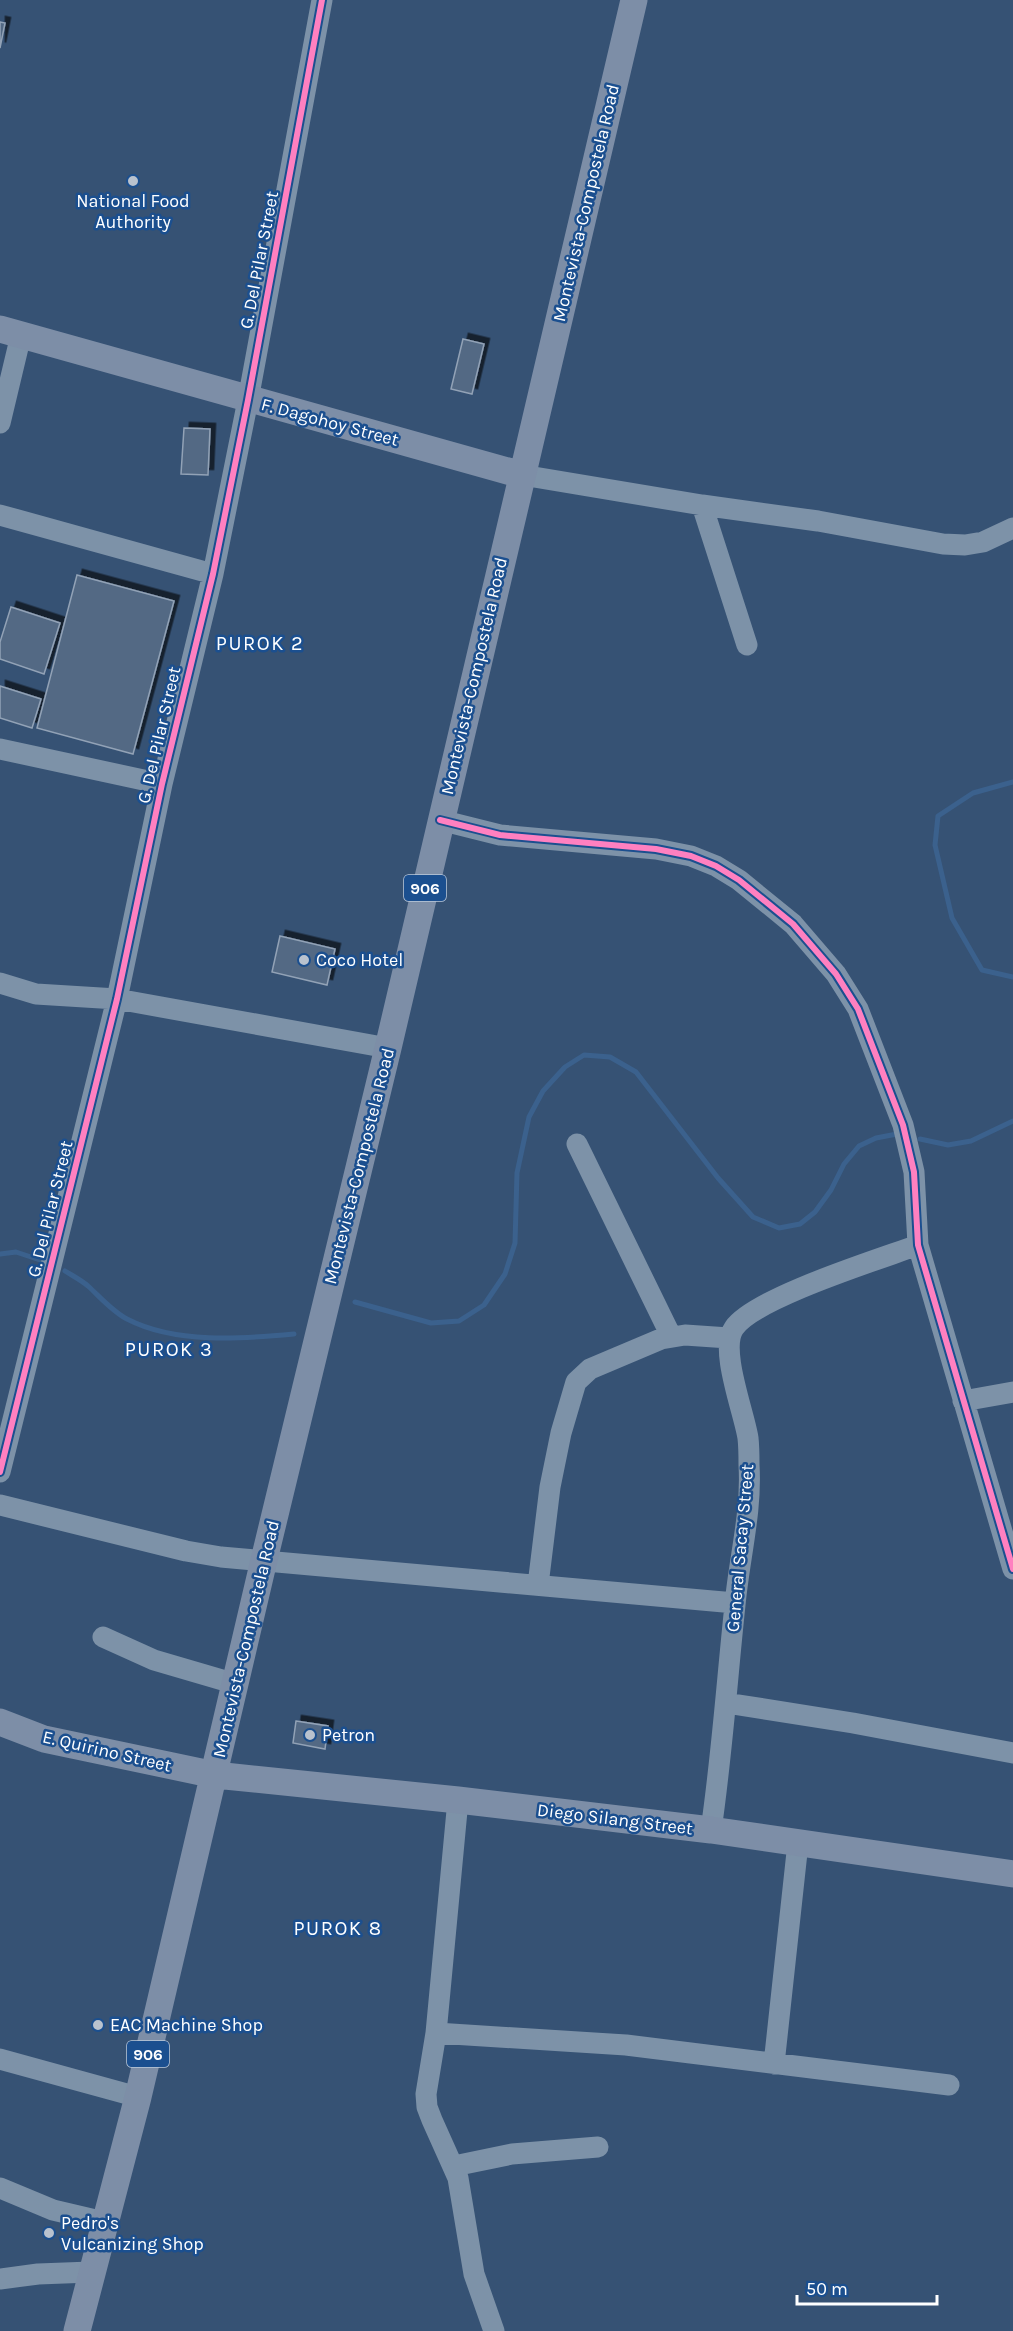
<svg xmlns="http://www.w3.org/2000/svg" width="1013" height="2331" font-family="Karla,sans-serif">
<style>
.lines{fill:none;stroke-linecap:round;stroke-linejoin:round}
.stream{stroke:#3b618d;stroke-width:5}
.building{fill:#526984;stroke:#92a2b6;stroke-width:1.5;filter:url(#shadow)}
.minor{stroke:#7d92a8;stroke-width:21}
.major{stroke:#7d8ea7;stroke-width:27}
.cycleway-casing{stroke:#1b4f8f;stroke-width:10}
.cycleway{stroke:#ff80c0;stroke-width:6}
.poi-dot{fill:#b9c2ce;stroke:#1b4f8f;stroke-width:2}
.labels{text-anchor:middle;stroke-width:5;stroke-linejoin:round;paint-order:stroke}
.shield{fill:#1b4f8f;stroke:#bbcadd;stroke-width:1.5}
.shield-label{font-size:16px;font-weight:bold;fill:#fff}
.poi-label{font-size:18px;fill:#fff;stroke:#1b4f8f;text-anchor:start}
.street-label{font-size:18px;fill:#fff;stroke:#1b4f8f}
.neighbourhood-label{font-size:20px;letter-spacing:1.5px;fill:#fff;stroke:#1b4f8f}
</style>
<defs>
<filter id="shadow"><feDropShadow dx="5.5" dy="-5.5" stdDeviation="0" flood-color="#0009"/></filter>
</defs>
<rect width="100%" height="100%" fill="#365274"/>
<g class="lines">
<path class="stream" d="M 1013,782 L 973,793 L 938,816 L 935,845 L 952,918 L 982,970 L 1013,977
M 920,1139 L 948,1145 L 971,1141 L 1013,1121
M 0,1254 L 16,1252 L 40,1260
M 65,1271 C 73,1276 81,1280 88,1286 C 100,1297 113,1312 127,1319 C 175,1344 242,1339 294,1334
M 355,1302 L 431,1323 L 459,1321 L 484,1305 L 505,1274 L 515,1243 L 517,1173 L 529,1117 L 543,1091 L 565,1067 L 584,1055 L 610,1057 L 636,1072 L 718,1178 L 753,1217 L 779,1228 L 800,1224 L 815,1212 L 831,1190 L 844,1164 L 859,1146 L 876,1138 L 897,1134"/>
</g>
<path class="building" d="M 0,22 L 5,23 L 0,48 Z
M 463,339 L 484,344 L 472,394 L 451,389 Z
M 184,428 L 210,429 L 208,475 L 181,474 Z
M 77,575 L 174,601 L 133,754 L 37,728 Z
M 11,607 L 60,623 L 44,674 L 0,659 L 0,642 Z
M 0,686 L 41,699 L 32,728 L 0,718 Z
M 280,936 L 335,949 L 327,985 L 272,972 Z
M 296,1721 L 328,1726 L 325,1749 L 293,1743 Z"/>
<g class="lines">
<path class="minor" d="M 0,423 L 21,335
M 522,475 L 702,505 L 818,521 L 943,544 L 965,545 L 983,542 L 1013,528
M 702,505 L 747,645
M 0,515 L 213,574
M 0,749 L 162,784
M 440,820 L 500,835 L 656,849 L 691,856 L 716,866 L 739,880 L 793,924 L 836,974 L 858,1009 L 903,1125 L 914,1172 L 918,1245 L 1013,1569
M 0,983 L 36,994 L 117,999 L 388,1048
M 577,1144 L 671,1336
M 963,1401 L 1013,1392
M 0,1472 L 117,999 L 162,784 L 213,574 L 248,400 L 322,0
M 0,1505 L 186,1551 L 221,1557 L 735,1603
M 538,1585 L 550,1487 L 561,1433 L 576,1382 L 590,1369 L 661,1339 L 685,1335 L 729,1338
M 103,1637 L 154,1660 L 236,1684
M 726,1703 L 853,1723 L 1013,1753
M 458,1800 L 436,2033 L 426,2094 L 427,2107 L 432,2120 L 458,2178 L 474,2274 L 494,2331
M 711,1830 C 722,1755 727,1680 735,1605 C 739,1559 752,1512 749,1465 C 749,1456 749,1447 748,1438 C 744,1412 719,1349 734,1328 C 754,1298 880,1259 918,1245
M 436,2033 L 626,2045 L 949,2085
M 0,2059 L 138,2097
M 774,2064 L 798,1843
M 454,2166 L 512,2154 L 598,2147
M 0,2188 L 53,2210 L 104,2222
M 0,2279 L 38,2274 L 91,2272"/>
<path class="major" d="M 0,329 L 522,475
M 0,1722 L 44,1739 L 215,1775 L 458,1800 L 711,1830 L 1013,1874
M 77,2331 L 138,2097 L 264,1560 L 388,1048 L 634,0"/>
<g class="cycleway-casing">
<path id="cycleway" d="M 440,820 L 500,835 L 656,849 L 691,856 L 716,866 L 739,880 L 793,924 L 836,974 L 858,1009 L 903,1125 L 914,1172 L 918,1245 L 1013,1569
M 0,1472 L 117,999 L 162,784 L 213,574 L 248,400 L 322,0"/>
</g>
<use href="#cycleway" class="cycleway"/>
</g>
<g class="poi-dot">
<circle cx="133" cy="181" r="6"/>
<circle cx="304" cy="960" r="6"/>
<circle cx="310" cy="1735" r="6"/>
<circle cx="98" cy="2025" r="6"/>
<circle cx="49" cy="2233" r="6"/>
</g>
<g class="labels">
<g class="shield">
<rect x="404" y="875" width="42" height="26" rx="4.5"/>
<rect x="127" y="2041" width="42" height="26" rx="4.5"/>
</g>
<g class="shield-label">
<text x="425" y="894">906</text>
<text x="148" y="2060">906</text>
</g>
<g class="poi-label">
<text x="133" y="207" text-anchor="middle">National Food<tspan x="133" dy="21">Authority</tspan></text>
<text x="316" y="966">Coco Hotel</text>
<text x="322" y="1741">Petron</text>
<text x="110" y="2031">EAC Machine Shop</text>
<text x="61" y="2229">Pedro's<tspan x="61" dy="21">Vulcanizing Shop</tspan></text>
</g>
<g class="street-label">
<text transform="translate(586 203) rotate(-77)" y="6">Montevista-Compostela Road</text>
<text transform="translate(259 260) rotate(-79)" y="6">G. Del Pilar Street</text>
<text transform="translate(330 422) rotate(15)" y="6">F. Dagohoy Street</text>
<text transform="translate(474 676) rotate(-77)" y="6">Montevista-Compostela Road</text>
<text transform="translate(159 735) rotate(-77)" y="6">G. Del Pilar Street</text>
<text transform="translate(359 1166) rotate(-76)" y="6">Montevista-Compostela Road</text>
<text transform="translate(50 1209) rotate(-76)" y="6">G. Del Pilar Street</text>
<text transform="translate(740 1548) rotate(-85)" y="6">General Sacay Street</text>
<text transform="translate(246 1639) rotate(-77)" y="6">Montevista-Compostela Road</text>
<text transform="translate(107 1751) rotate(13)" y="6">E. Quirino Street</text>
<text transform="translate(615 1819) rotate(7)" y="6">Diego Silang Street</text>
</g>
<g class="neighbourhood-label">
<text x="260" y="650">PUROK 2</text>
<text x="169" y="1356">PUROK 3</text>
<text x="338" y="1935">PUROK 8</text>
</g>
</g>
<path d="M797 2295v9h140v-9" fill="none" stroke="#ffffff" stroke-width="3"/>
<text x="806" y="2295" font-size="18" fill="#ffffff" stroke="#1b4f8f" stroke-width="4.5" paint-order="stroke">50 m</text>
</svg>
